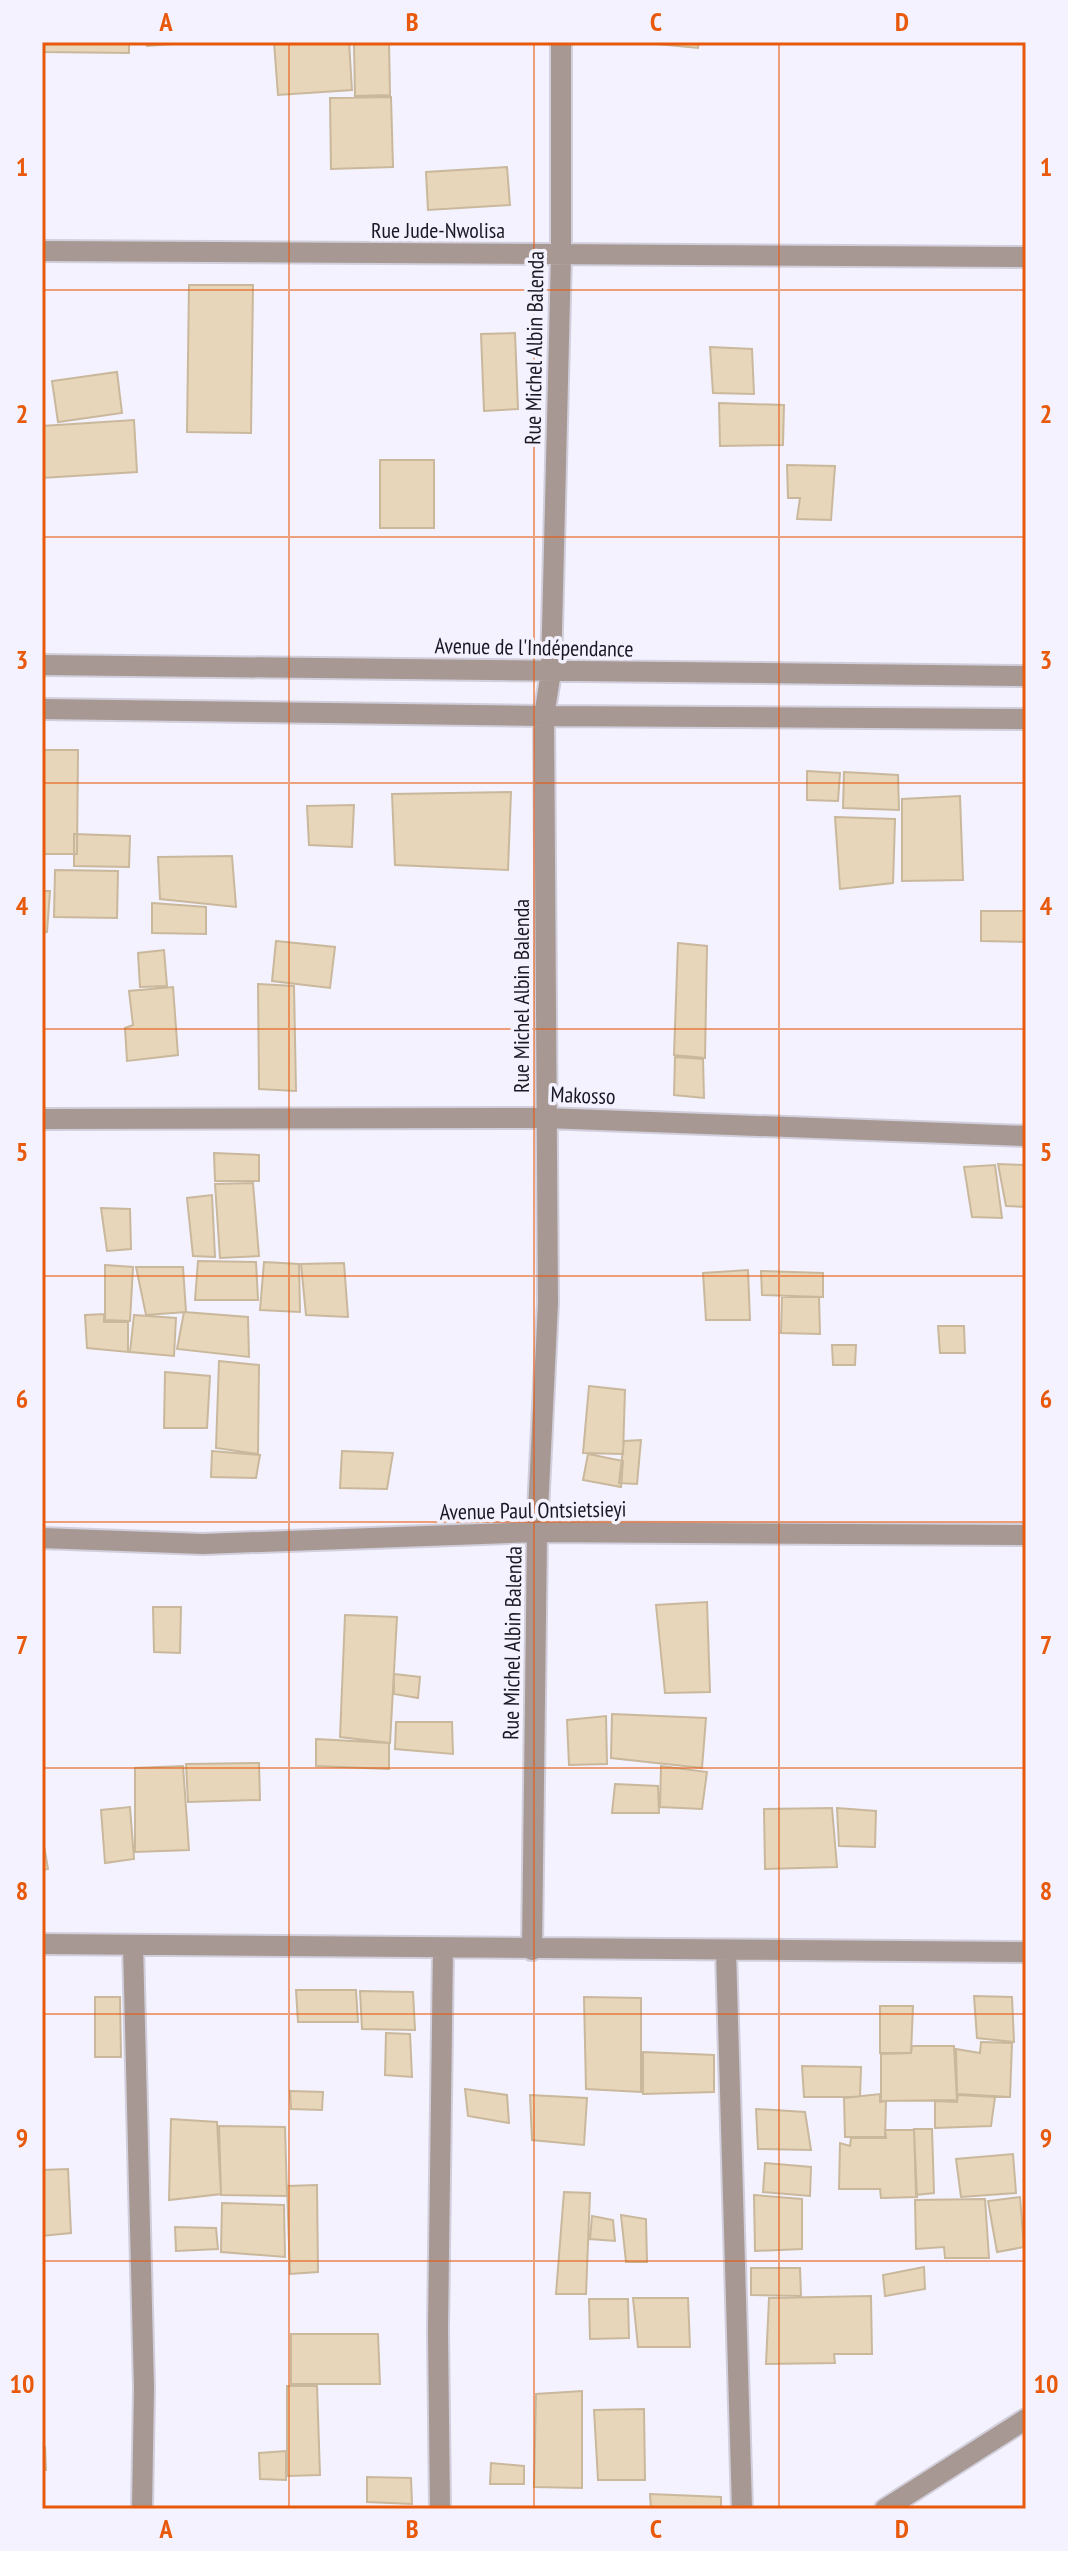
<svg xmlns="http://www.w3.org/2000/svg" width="1068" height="2551" font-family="'PT Sans Narrow',sans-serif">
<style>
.building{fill:#e8d6ba;stroke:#c9b89c;stroke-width:2}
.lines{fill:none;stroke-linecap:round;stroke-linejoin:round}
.minor-casing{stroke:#d1cfdb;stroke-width:24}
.minor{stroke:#a79893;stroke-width:20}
.grid{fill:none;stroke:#e8590c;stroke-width:2;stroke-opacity:0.55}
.labels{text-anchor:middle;stroke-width:7;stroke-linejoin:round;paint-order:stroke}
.street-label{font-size:22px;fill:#1b1823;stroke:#f4f2fe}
.neatline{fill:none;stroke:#e8590c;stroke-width:3}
.grid-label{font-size:26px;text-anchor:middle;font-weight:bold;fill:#e8590c}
</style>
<rect width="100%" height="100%" fill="#f4f2fe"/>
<path class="building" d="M 42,42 L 129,42 L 129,53 L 42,52 Z
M 146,42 L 198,42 L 147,46 Z
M 274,42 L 349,42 L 352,90 L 278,95 Z
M 636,42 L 699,42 L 698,48 Z
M 389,43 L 390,95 L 355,96 L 354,44 Z
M 391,97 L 393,167 L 331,169 L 330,98 Z
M 507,167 L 510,205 L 428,210 L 426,172 Z
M 189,285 L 253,285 L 251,433 L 187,432 Z
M 515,333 L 518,409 L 484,411 L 481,334 Z
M 710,347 L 752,349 L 754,394 L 713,393 Z
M 117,372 L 122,413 L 58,422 L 52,381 Z
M 719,403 L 784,405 L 783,445 L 720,446 Z
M 134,420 L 137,472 L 42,478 L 42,426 Z
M 380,460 L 434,460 L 434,528 L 380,528 Z
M 787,465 L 835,466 L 831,520 L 797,519 L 800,498 L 788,498 Z
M 42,750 L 78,750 L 77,854 L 42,854 Z
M 807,771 L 840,773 L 838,801 L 807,800 Z
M 844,772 L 898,775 L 899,810 L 843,808 Z
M 511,792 L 508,870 L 395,865 L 392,794 Z
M 960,796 L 963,880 L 902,881 L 902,799 Z
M 354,805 L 352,847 L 309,845 L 307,806 Z
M 835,817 L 895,819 L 893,883 L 840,889 Z
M 74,834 L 130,836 L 129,867 L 74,866 Z
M 232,856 L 236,907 L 160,899 L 158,857 Z
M 55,870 L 118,871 L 117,918 L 54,917 Z
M 42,891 L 50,891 L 47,932 L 42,932 Z
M 152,903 L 206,907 L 206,934 L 152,933 Z
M 981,911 L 1026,911 L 1026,942 L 981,941 Z
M 276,941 L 335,947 L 330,988 L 272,981 Z
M 678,943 L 707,946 L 705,1058 L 674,1055 Z
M 164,950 L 167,986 L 140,987 L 138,953 Z
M 258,984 L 294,986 L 296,1091 L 259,1089 Z
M 173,987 L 178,1055 L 127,1061 L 125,1028 L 133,1025 L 129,991 Z
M 675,1057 L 703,1059 L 704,1098 L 674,1095 Z
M 214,1153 L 259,1155 L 259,1181 L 215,1181 Z
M 998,1164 L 1026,1165 L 1026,1207 L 1006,1206 Z
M 995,1165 L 1002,1218 L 972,1217 L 964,1167 Z
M 253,1183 L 259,1256 L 220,1258 L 215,1184 Z
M 212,1195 L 215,1257 L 193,1256 L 187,1198 Z
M 101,1208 L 130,1209 L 131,1249 L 107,1251 Z
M 198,1261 L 256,1262 L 258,1300 L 195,1300 Z
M 264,1262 L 299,1264 L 300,1312 L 260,1310 Z
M 344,1263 L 348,1317 L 306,1315 L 301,1264 Z
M 105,1265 L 133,1267 L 130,1321 L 105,1320 Z
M 136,1267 L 183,1267 L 186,1312 L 146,1315 Z
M 748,1270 L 750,1320 L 706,1320 L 703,1273 Z
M 761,1271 L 823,1273 L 823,1297 L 762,1295 Z
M 782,1297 L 819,1297 L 820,1334 L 781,1333 Z
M 184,1312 L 248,1317 L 249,1357 L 177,1349 Z
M 104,1314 L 104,1322 L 128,1322 L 128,1352 L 87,1348 L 85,1315 Z
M 134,1315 L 176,1318 L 174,1356 L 130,1352 Z
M 938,1326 L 964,1326 L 965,1353 L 940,1353 Z
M 832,1345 L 856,1345 L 855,1365 L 833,1365 Z
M 219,1361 L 259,1365 L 258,1454 L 216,1448 Z
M 165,1372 L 210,1376 L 207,1428 L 164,1428 Z
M 589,1386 L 625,1390 L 623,1454 L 583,1453 Z
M 641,1440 L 637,1484 L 619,1483 L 624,1441 Z
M 212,1451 L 260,1455 L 256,1478 L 211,1477 Z
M 342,1451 L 393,1453 L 387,1489 L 340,1488 Z
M 588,1454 L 623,1461 L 621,1487 L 583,1480 Z
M 707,1602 L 710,1692 L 665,1693 L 656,1605 Z
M 153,1607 L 181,1607 L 180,1653 L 154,1652 Z
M 345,1615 L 397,1617 L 390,1743 L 340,1737 Z
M 394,1674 L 420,1677 L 418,1698 L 394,1694 Z
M 612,1714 L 706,1718 L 702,1768 L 611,1758 Z
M 606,1716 L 607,1764 L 569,1765 L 567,1720 Z
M 396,1722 L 452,1722 L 453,1754 L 395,1749 Z
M 316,1739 L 389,1743 L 389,1769 L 316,1766 Z
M 259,1763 L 260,1800 L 188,1802 L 186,1764 Z
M 183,1766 L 189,1850 L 135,1852 L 135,1768 Z
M 661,1766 L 707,1772 L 702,1809 L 660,1807 Z
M 615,1784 L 658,1786 L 659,1813 L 612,1813 Z
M 130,1807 L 134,1859 L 105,1863 L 101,1810 Z
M 832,1808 L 837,1867 L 765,1869 L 764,1809 Z
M 837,1808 L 876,1811 L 875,1847 L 839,1846 Z
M 42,1834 L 48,1869 L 42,1870 Z
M 296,1990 L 356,1990 L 358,2022 L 298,2022 Z
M 360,1991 L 413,1992 L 415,2030 L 362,2029 Z
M 974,1996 L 1012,1997 L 1014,2042 L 977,2038 Z
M 95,1997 L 120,1997 L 121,2057 L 95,2057 Z
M 584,1997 L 641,1998 L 641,2092 L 586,2089 Z
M 880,2006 L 913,2006 L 911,2053 L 880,2053 Z
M 386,2033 L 410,2034 L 412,2077 L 385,2075 Z
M 981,2042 L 1012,2043 L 1010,2097 L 957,2094 L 956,2049 L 980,2053 Z
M 912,2046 L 954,2046 L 957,2100 L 881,2101 L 881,2054 L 911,2053 Z
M 643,2052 L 714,2055 L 714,2092 L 643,2094 Z
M 802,2066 L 861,2067 L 860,2097 L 804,2097 Z
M 465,2089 L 507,2095 L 509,2123 L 468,2116 Z
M 290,2091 L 323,2092 L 322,2110 L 291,2109 Z
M 880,2094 L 880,2102 L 886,2101 L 885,2137 L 845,2137 L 844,2098 Z
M 530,2095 L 587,2098 L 584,2145 L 532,2140 Z
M 958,2095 L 995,2097 L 991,2126 L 935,2128 L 935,2101 L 957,2102 Z
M 756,2109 L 805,2112 L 811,2150 L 758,2149 Z
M 171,2119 L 217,2122 L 221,2194 L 169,2200 Z
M 219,2126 L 285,2127 L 287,2196 L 221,2195 Z
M 914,2129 L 932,2129 L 934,2193 L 916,2195 Z
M 885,2130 L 914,2130 L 917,2197 L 881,2198 L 880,2189 L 839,2189 L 840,2143 L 850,2146 L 851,2138 L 886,2138 Z
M 1013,2154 L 1016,2193 L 961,2197 L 956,2159 Z
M 765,2163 L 811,2167 L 810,2196 L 763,2192 Z
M 68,2169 L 71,2233 L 42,2236 L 42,2170 Z
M 317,2185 L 318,2272 L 290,2274 L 287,2186 Z
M 564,2192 L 590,2193 L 586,2294 L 556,2294 Z
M 754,2195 L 802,2199 L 802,2249 L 755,2251 Z
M 1020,2197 L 1024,2247 L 997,2252 L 988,2201 Z
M 985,2199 L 989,2258 L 945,2258 L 944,2247 L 916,2249 L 915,2200 Z
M 222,2203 L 284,2205 L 285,2257 L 221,2252 Z
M 621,2215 L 646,2219 L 647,2262 L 626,2262 Z
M 592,2216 L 613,2220 L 615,2241 L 590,2239 Z
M 175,2227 L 216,2228 L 218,2249 L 176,2251 Z
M 924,2267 L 925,2289 L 885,2296 L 883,2275 Z
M 751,2268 L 800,2268 L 801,2296 L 751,2295 Z
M 871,2296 L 872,2354 L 834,2354 L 835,2363 L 766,2364 L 769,2298 Z
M 633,2298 L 688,2298 L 690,2347 L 638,2347 Z
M 589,2299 L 628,2299 L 629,2338 L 590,2339 Z
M 291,2334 L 378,2334 L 380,2384 L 291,2384 Z
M 287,2386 L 317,2386 L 320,2475 L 287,2476 Z
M 582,2391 L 582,2488 L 534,2487 L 536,2394 Z
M 644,2409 L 645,2480 L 598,2480 L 594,2410 Z
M 42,2447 L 45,2447 L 46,2470 L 42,2470 Z
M 286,2451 L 286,2480 L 260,2479 L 259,2453 Z
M 491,2463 L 524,2466 L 524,2484 L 490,2484 Z
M 367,2477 L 411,2478 L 412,2504 L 367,2502 Z
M 650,2494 L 721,2497 L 721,2509 L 651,2509 Z"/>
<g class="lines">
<g class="minor-casing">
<path id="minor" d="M 42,251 L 1026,257
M 42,665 L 1026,676
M 42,709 L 544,716 L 1026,719
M 42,1119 L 546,1118 L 1026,1136
M 42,1538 L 203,1544 L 537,1532 L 1026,1535
M 42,1944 L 1026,1952
M 133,1945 L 144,2388 L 142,2509
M 532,1950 L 537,1532 L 548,1303 L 544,716 L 551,672 L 561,255 L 561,42
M 726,1951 L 742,2509
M 440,2509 L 438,2329 L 443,1949
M 885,2509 L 1026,2419"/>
</g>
<use href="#minor" class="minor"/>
</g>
<path class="grid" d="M 289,42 L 289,2509M 534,42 L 534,2509M 779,42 L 779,2509M 42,290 L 1026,290M 42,537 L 1026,537M 42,783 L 1026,783M 42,1029 L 1026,1029M 42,1276 L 1026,1276M 42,1522 L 1026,1522M 42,1768 L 1026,1768M 42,2014 L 1026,2014M 42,2261 L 1026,2261"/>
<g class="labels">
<g class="street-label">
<text x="438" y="238">Rue Jude-Nwolisa</text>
<text transform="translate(534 348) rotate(-89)" y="8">Rue Michel Albin Balenda</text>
<text transform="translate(534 647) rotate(1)" y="8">Avenue de l'Indépendance</text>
<text transform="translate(521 996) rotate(-90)" y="8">Rue Michel Albin Balenda</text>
<text transform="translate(583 1095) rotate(2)" y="8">Makosso</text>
<text transform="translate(533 1510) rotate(-1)" y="8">Avenue Paul Ontsietsieyi</text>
<text transform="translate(512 1643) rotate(-89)" y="8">Rue Michel Albin Balenda</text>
</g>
</g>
<rect width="1068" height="2551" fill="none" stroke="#f4f2fe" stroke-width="88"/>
<rect x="44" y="44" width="980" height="2463" class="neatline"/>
<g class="grid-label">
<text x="166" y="31">A</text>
<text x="412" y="31">B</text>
<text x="656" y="31">C</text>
<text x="902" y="31">D</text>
<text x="22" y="176">1</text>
<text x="1046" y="176">1</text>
<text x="22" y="423">2</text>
<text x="1046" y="423">2</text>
<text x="22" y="669">3</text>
<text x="1046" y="669">3</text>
<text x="22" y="915">4</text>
<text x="1046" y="915">4</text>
<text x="22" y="1161">5</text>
<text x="1046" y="1161">5</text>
<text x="22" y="1408">6</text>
<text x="1046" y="1408">6</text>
<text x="22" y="1654">7</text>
<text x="1046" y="1654">7</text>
<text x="22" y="1900">8</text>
<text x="1046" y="1900">8</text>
<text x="22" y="2147">9</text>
<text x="1046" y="2147">9</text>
<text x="22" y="2393">10</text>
<text x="1046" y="2393">10</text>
<text x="166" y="2538">A</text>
<text x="412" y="2538">B</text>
<text x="656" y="2538">C</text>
<text x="902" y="2538">D</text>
</g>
</svg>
